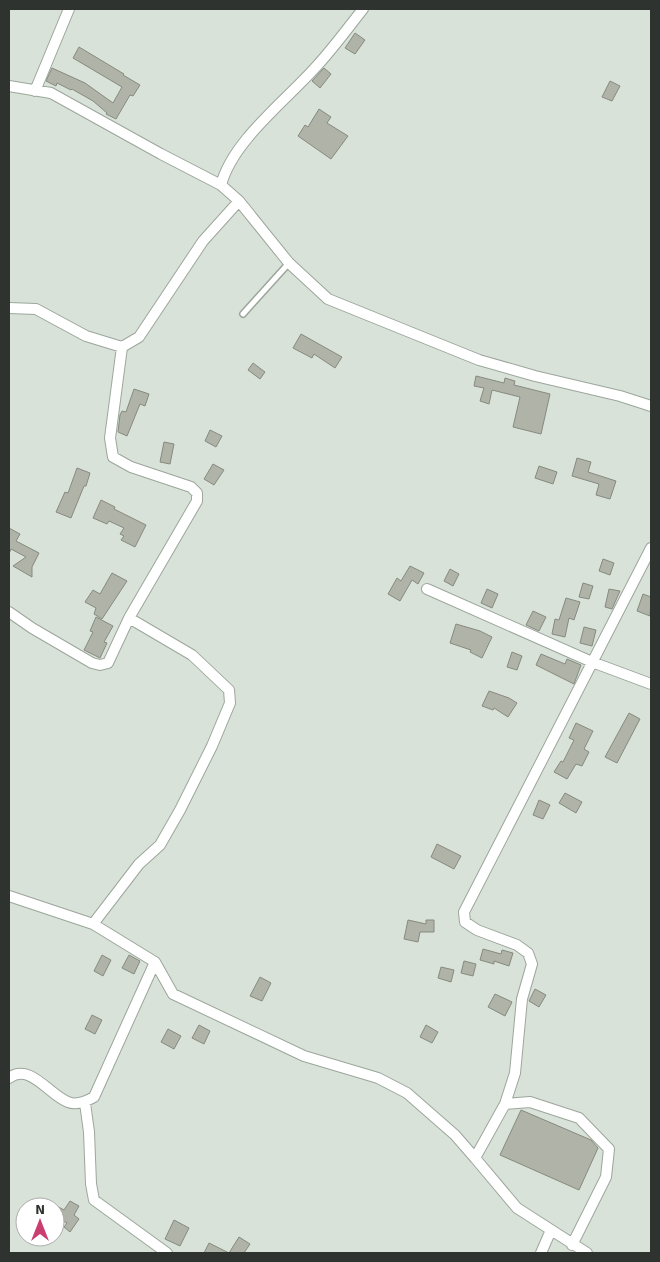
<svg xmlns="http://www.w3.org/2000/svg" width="660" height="1262" font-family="Signika,sans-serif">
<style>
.building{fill:#b0b3a7;stroke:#878a7e}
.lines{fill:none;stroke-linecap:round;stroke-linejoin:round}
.service-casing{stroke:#9ca69c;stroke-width:8}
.minor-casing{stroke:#9ca69c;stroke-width:12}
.service{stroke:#fff;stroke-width:5}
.minor{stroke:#fff;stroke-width:10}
</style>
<rect width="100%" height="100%" fill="#d8e2d8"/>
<path class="building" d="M 355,33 L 365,40 L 355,54 L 345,48 Z
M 79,47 L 124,74 L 123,75 L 140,85 L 133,96 L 130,95 L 116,119 L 106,114 L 107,113 L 93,101 L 72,89 L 71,90 L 57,83 L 56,86 L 46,81 L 52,68 L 85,83 L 113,103 L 122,87 L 73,58 Z
M 324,68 L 331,74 L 320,88 L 312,81 Z
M 610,81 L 620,86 L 612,101 L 602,97 Z
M 319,109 L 331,117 L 327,123 L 348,136 L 331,159 L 298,136 L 305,125 L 308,127 Z
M 301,334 L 342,357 L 335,368 L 314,354 L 312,358 L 293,348 Z
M 253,363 L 265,372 L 260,379 L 248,370 Z
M 476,376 L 504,383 L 505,378 L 515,381 L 514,385 L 550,394 L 541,434 L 513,427 L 520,397 L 492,390 L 489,404 L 480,401 L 484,388 L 474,386 Z
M 134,389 L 149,394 L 145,406 L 140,404 L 127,436 L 118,432 L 120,415 L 122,411 L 126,412 Z
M 210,430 L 222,436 L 216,447 L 205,441 Z
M 164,442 L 174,444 L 170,464 L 160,462 Z
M 577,458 L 591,462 L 588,472 L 616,481 L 610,499 L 596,495 L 599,484 L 572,476 Z
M 213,464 L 224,470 L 214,485 L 204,479 Z
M 539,466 L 557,472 L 553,484 L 535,478 Z
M 77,468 L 90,473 L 86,486 L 84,486 L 71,518 L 56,512 L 65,492 L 68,493 Z
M 101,500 L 115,507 L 114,509 L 146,525 L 135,547 L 121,540 L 124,536 L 120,534 L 124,528 L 109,521 L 107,524 L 93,518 Z
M 9,528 L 20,534 L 16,541 L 39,553 L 32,567 L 32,577 L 13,566 L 26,557 L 11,549 L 9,554 Z
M 603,559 L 614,563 L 610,575 L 599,571 Z
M 410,566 L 424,573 L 418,584 L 412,580 L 400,601 L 388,594 L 397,578 L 401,581 Z
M 450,569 L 459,574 L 453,586 L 444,581 Z
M 112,573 L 127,581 L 102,619 L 94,614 L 96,608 L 85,602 L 93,590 L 100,594 Z
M 583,583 L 593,586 L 589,599 L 579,597 Z
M 487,589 L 498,594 L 492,608 L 481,603 Z
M 609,589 L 620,591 L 612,609 L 605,607 Z
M 643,594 L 651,597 L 650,616 L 637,611 Z
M 566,598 L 580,602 L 574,620 L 569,618 L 565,637 L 552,634 L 555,619 L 559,620 Z
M 533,611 L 546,617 L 539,631 L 526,625 Z
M 96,617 L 113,626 L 104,642 L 107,643 L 100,658 L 84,650 L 93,632 L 90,631 Z
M 456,624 L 480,631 L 492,637 L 482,658 L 470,652 L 471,650 L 450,643 Z
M 584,627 L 596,630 L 592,646 L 580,643 Z
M 512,652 L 522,656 L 517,670 L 507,667 Z
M 541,654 L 565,664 L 567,659 L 581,665 L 574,684 L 536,665 Z
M 489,691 L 509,698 L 517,703 L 508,717 L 494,708 L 493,710 L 482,706 Z
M 629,713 L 640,719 L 617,763 L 605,757 Z
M 576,723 L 593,731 L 584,749 L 589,752 L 582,766 L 576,764 L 567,779 L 554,772 L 561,761 L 563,762 L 574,740 L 569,738 Z
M 565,793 L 582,802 L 576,813 L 559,803 Z
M 539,800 L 550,805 L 543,819 L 533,815 Z
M 437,844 L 461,856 L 454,869 L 431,857 Z
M 408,920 L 426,924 L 426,920 L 434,920 L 434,932 L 420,932 L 418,942 L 404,939 Z
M 483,949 L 501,954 L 502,950 L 513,953 L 509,966 L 494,961 L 494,964 L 480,960 Z
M 102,955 L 111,960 L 103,976 L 94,971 Z
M 129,955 L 140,961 L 134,974 L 122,968 Z
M 464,961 L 476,964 L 473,976 L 461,973 Z
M 441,967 L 454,970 L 451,982 L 438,978 Z
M 260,977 L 271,983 L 262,1001 L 250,996 Z
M 535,989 L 546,995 L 539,1007 L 529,1001 Z
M 495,994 L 512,1002 L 505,1016 L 488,1007 Z
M 92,1015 L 102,1020 L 95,1034 L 85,1029 Z
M 199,1025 L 210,1031 L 204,1044 L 192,1038 Z
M 426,1025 L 438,1032 L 432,1043 L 420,1037 Z
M 168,1029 L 181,1036 L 174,1049 L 161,1042 Z
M 521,1110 L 591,1140 L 598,1148 L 579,1190 L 500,1155 Z
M 70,1201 L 79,1206 L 74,1215 L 79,1219 L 70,1232 L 64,1227 L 67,1223 L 55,1217 L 55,1205 L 64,1210 Z
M 174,1220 L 189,1228 L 180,1246 L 165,1239 Z
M 239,1237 L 250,1244 L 244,1253 L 229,1253 Z
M 209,1243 L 229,1253 L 204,1253 Z"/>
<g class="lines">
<g class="service-casing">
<path id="service" d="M 243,314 L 289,263"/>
</g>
<g class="minor-casing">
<path id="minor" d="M 9,86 L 51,93 L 161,154 L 221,185
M 35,91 L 69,9
M 239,201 L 221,185 C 232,142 284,102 314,69 C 332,50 347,29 363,9
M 9,308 L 36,309 L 86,336 L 122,347 L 139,337 L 203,241 L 239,201 L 289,263 L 328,299 L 479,360 L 535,376 L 620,396 L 651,406
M 122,347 L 110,438 L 113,457 L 131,467 L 191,487 L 197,493 L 197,501 L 129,618
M 427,589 L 592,662 L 651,684
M 9,612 L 32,628 L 92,663 L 100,665 L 108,663 L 129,618 L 192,655 L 229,690 L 230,703 L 212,746 L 180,810 L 160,845 L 139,864 L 93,924 L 155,962 L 173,994 L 304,1056 L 378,1078 L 407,1093 L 455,1135 L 475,1158
M 9,896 L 93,924
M 9,1078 C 30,1062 50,1096 68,1102 C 77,1106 87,1101 94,1097 L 155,962
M 85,1103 L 89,1132 L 91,1184 L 94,1200 L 167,1253
M 505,1104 L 530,1102 L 579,1118 L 609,1149 L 606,1177 L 572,1245
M 541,1253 L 551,1230
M 587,1253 L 517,1208 L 475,1158 L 505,1104 L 515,1073 L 522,999 L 532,964 L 528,953 L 517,945 L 477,930 L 465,922 L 464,912 L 651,548"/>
</g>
<use href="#service" class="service"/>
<use href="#minor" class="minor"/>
</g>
<rect width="660" height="1262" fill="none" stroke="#2f332f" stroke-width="20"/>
<g transform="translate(40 1222)"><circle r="24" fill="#ffffff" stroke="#acadac"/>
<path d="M0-4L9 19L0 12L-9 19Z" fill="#ca3e6f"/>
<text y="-8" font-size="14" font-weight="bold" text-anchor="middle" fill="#2f332f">N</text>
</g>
</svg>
